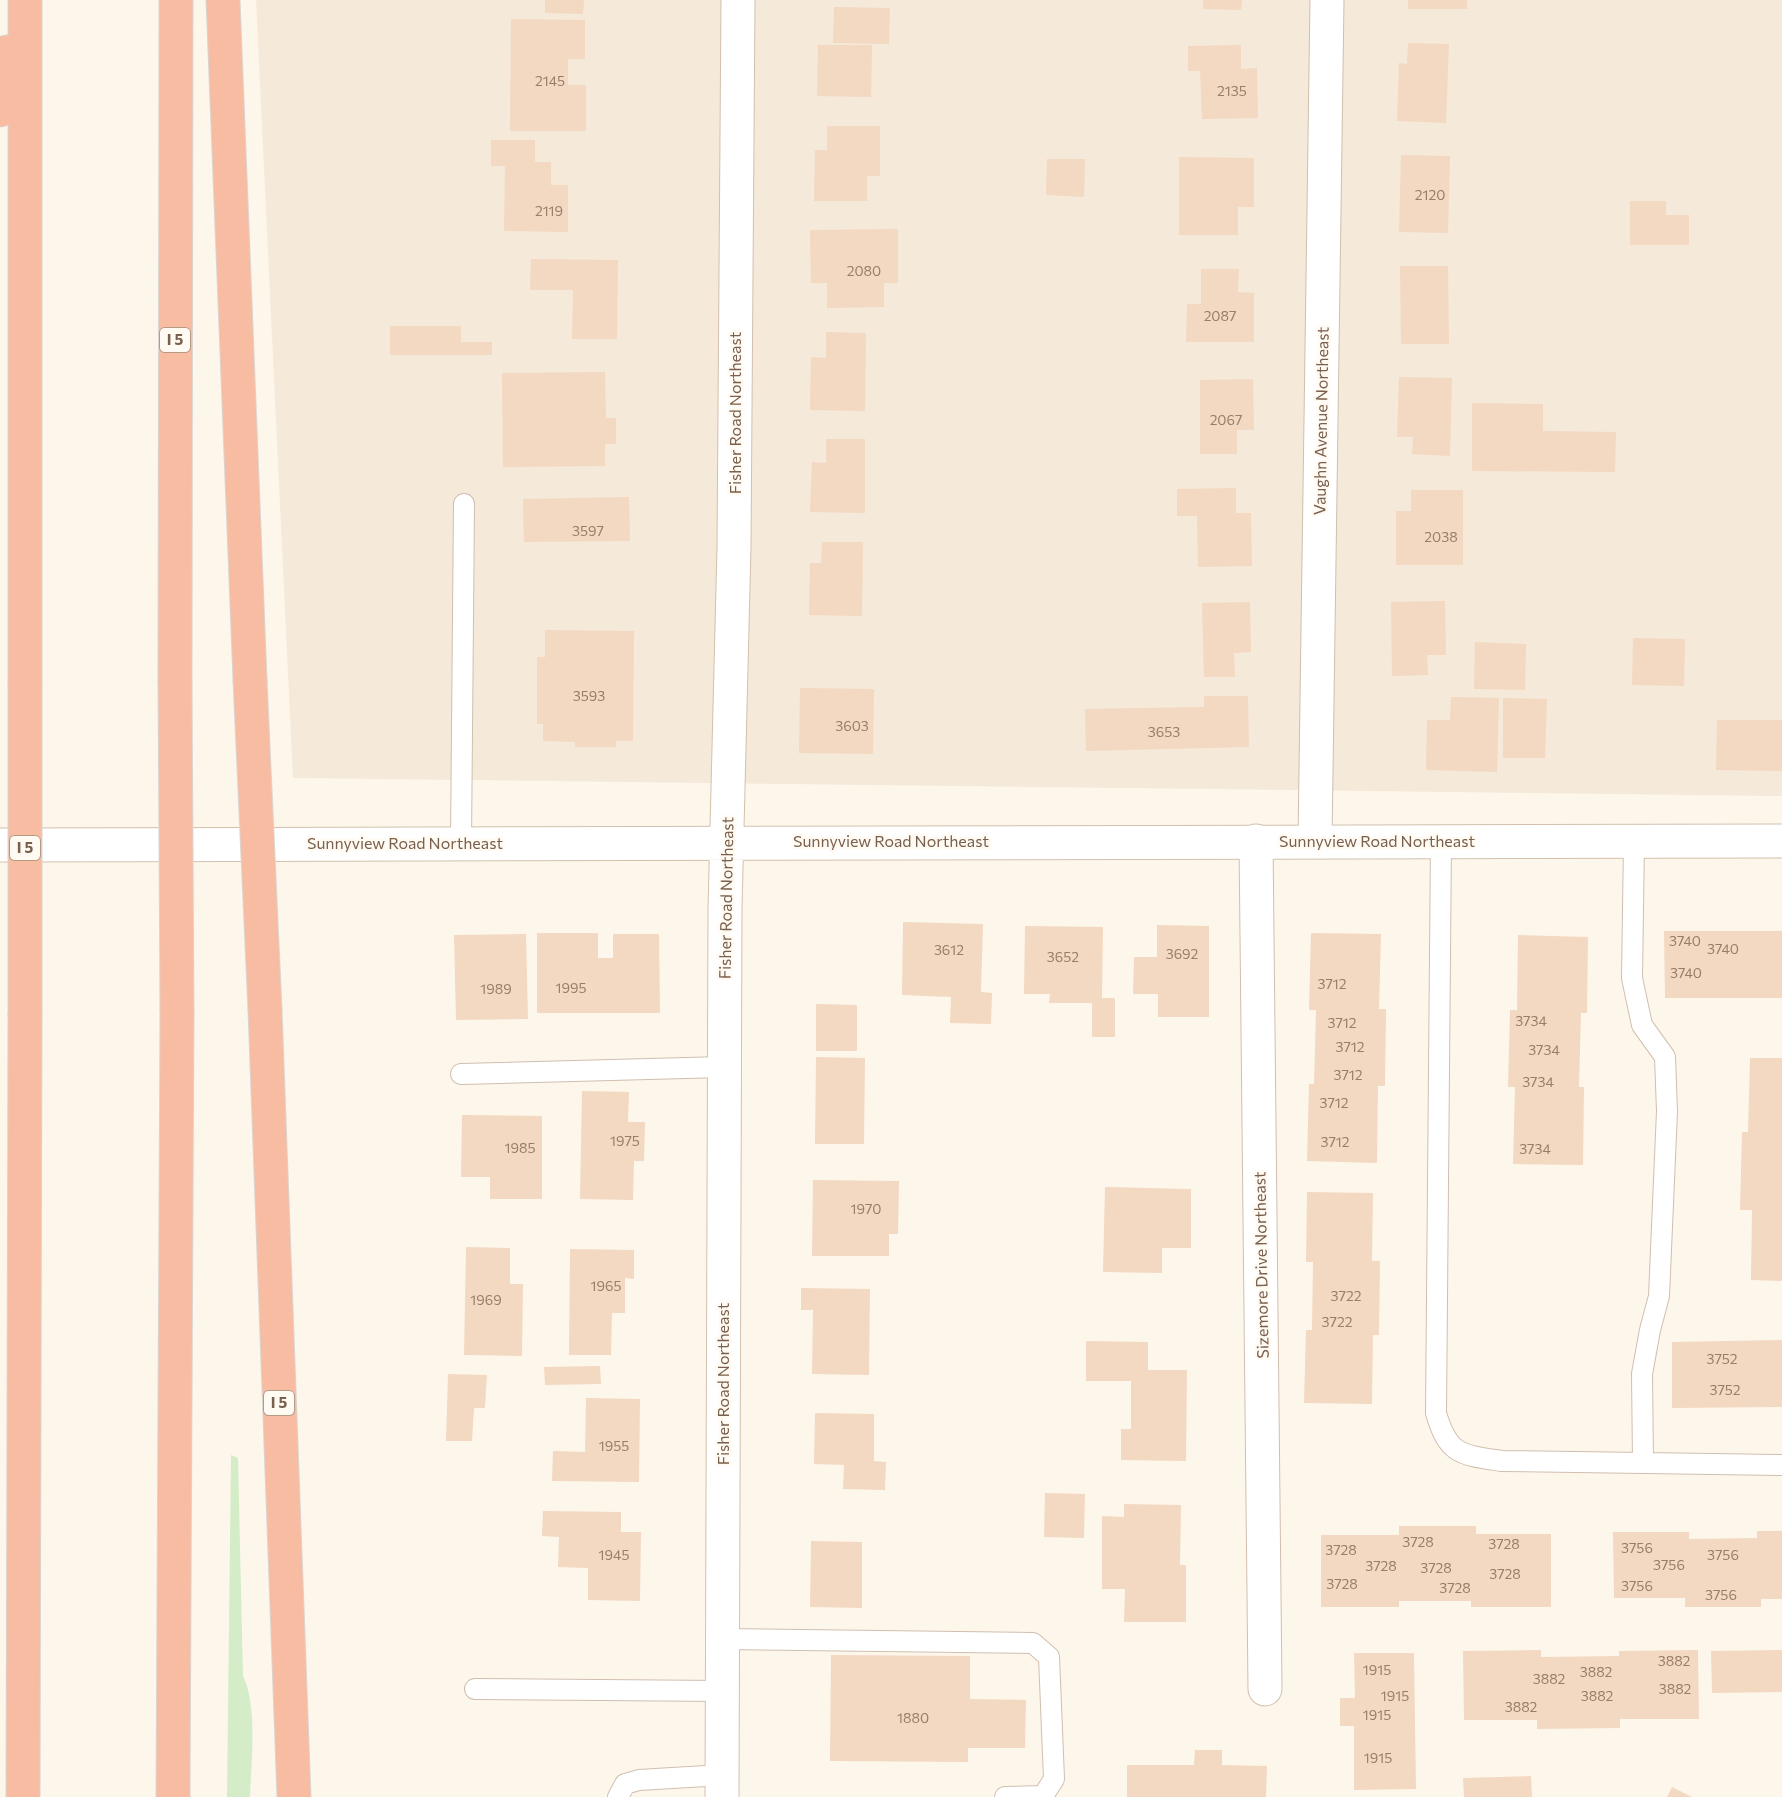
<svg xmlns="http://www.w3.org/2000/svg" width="1782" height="1797" font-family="Commissioner,sans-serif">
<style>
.residential{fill:#f5e9d9}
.green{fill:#d5ecc8}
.building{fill:#f3d8c2}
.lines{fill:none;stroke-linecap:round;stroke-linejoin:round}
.lane-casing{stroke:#d0bfaf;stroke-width:22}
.street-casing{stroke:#d0bfaf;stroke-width:35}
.secondary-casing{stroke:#d3c0ad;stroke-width:35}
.highway-casing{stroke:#dcd5d1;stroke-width:35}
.lane{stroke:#fff;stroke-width:20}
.street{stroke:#fff;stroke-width:33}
.secondary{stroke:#fff;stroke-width:33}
.highway{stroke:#f7bca2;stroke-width:33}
.highway-bridge-casing{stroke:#dcd5d1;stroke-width:35;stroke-linecap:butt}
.highway-bridge{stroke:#f7bca2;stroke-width:33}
.labels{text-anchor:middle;stroke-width:5;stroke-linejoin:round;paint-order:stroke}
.number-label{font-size:14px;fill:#987d6a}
.shield{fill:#fffaf2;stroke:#a18e7e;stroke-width:1.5}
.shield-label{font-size:15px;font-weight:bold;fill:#795f4d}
.street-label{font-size:16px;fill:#795f4d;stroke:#fffaf2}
</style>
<rect width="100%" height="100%" fill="#fdf7eb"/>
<path class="residential" d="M 256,0 L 1782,0 L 1782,796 L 293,778 Z"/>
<path class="green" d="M 231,1455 L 238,1458 L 243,1676 C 258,1707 251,1762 250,1797 L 227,1797 Z"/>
<path class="building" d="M 545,0 L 584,0 L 583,14 L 545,13 Z
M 1203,0 L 1242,0 L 1241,10 L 1203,9 Z
M 1408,0 L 1467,0 L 1467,9 L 1408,9 Z
M 834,7 L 890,8 L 889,44 L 833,43 Z
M 511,19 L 585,20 L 585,59 L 568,59 L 568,85 L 586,85 L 586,131 L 510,131 Z
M 1408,43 L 1449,44 L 1446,123 L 1397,121 L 1399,63 L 1407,64 Z
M 818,45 L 872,45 L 871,97 L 817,96 Z
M 1241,45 L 1241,69 L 1257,68 L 1258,118 L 1202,119 L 1200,71 L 1188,71 L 1188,46 Z
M 827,126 L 880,126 L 880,176 L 867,176 L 867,201 L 814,201 L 815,150 L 827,150 Z
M 491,140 L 535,140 L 535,162 L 551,162 L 551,185 L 568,185 L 568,232 L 504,231 L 505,166 L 491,166 Z
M 1401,155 L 1450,156 L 1448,233 L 1399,232 Z
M 1179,157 L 1254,158 L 1254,207 L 1238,207 L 1238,235 L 1179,235 Z
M 1047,159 L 1085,159 L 1084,197 L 1046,195 Z
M 1630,201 L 1666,201 L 1666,215 L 1689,215 L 1689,245 L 1630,245 Z
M 898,229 L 898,283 L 884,283 L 884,307 L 827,308 L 827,283 L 811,283 L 810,230 Z
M 531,259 L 618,260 L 617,339 L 572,339 L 573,290 L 530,290 Z
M 1400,266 L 1448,266 L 1449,344 L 1401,344 Z
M 1201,269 L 1239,269 L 1238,292 L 1254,293 L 1254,342 L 1186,342 L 1187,304 L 1201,304 Z
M 390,326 L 461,326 L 461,342 L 492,342 L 492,355 L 390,355 Z
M 826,332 L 866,333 L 865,411 L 810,410 L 811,357 L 826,358 Z
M 605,372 L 606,418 L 616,418 L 616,444 L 605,444 L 605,466 L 503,467 L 502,373 Z
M 1399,377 L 1452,378 L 1450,456 L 1412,454 L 1413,437 L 1397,437 Z
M 1253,379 L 1254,430 L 1237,430 L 1237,454 L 1200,454 L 1200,380 Z
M 1472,403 L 1543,404 L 1543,431 L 1616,432 L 1615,472 L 1472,471 Z
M 826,439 L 865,439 L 865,513 L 810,512 L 812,462 L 826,463 Z
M 1236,488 L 1236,513 L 1251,513 L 1252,566 L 1198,567 L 1197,516 L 1177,516 L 1177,489 Z
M 1411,490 L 1463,490 L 1463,565 L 1396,565 L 1396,511 L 1411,511 Z
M 629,497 L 630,541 L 524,542 L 523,499 Z
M 822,542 L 863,542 L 862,616 L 809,615 L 810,563 L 821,563 Z
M 1445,601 L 1446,655 L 1427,655 L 1428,675 L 1392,676 L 1391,602 Z
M 1250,602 L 1251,652 L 1234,653 L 1235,677 L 1204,677 L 1202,603 Z
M 545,630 L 634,631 L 633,741 L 616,741 L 616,747 L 575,747 L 575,742 L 543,741 L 543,724 L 537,724 L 537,657 L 545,657 Z
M 1633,638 L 1685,639 L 1684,686 L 1632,685 Z
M 1475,642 L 1526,644 L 1525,690 L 1474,689 Z
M 800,688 L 874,689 L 873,754 L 799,753 Z
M 1204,696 L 1248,696 L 1249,747 L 1086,751 L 1085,709 L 1204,707 Z
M 1451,697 L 1499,698 L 1497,772 L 1426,770 L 1427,720 L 1450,720 Z
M 1503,698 L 1547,699 L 1545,758 L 1503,758 Z
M 1717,720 L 1782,720 L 1782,771 L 1716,770 Z
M 903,922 L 983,924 L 981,992 L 992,993 L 991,1024 L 950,1023 L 951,997 L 902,995 Z
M 1157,925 L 1209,926 L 1209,1017 L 1158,1017 L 1158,994 L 1133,994 L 1134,957 L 1157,957 Z
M 1025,926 L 1103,927 L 1102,998 L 1115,998 L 1115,1037 L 1092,1037 L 1092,1003 L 1049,1003 L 1050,994 L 1024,994 Z
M 1664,931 L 1782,931 L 1782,998 L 1665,998 Z
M 537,933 L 598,933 L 598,958 L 613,958 L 613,934 L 659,934 L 660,1013 L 537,1013 Z
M 1311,933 L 1381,934 L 1379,1009 L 1386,1009 L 1385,1086 L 1378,1086 L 1377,1163 L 1307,1161 L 1309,1084 L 1314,1084 L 1316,1010 L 1309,1010 Z
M 526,934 L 528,1019 L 456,1020 L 454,935 Z
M 1518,935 L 1588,937 L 1587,1013 L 1581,1013 L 1579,1087 L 1584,1087 L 1583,1165 L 1513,1164 L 1515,1087 L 1508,1087 L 1510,1010 L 1517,1010 Z
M 816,1004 L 857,1005 L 857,1051 L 816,1051 Z
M 816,1057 L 865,1058 L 864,1144 L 815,1144 Z
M 1750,1058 L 1782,1058 L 1782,1281 L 1751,1280 L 1752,1210 L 1740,1210 L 1742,1132 L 1748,1132 Z
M 582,1091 L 629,1092 L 628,1122 L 645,1122 L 644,1161 L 634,1161 L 633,1200 L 580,1199 Z
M 462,1115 L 542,1116 L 542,1199 L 490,1199 L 490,1177 L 461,1177 Z
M 813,1180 L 899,1181 L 898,1234 L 889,1234 L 889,1256 L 812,1256 Z
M 1105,1187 L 1191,1189 L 1191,1248 L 1162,1248 L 1162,1273 L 1103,1272 Z
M 1307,1192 L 1373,1193 L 1372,1261 L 1380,1261 L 1379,1335 L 1373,1335 L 1372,1404 L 1304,1403 L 1306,1330 L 1312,1330 L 1313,1262 L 1306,1262 Z
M 466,1247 L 510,1248 L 510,1284 L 523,1284 L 522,1356 L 464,1355 Z
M 570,1249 L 634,1250 L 634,1279 L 625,1278 L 625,1313 L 612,1313 L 611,1355 L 569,1355 Z
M 801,1288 L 870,1289 L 869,1375 L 812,1374 L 813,1310 L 801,1310 Z
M 1782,1340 L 1782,1407 L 1672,1408 L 1672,1342 Z
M 1086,1341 L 1148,1342 L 1148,1370 L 1187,1370 L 1186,1461 L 1121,1460 L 1121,1429 L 1131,1429 L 1131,1381 L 1086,1381 Z
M 600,1366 L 601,1384 L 545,1385 L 544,1367 Z
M 448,1374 L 487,1375 L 485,1408 L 474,1408 L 472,1441 L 446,1441 Z
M 586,1398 L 640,1399 L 639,1482 L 552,1481 L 553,1451 L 585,1452 Z
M 815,1413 L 874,1414 L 874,1461 L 886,1462 L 885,1490 L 843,1489 L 844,1465 L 814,1464 Z
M 1045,1493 L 1085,1494 L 1084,1538 L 1044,1537 Z
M 1124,1504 L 1181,1505 L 1180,1565 L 1186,1565 L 1186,1622 L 1124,1622 L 1125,1589 L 1102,1589 L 1102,1516 L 1124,1517 Z
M 543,1511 L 621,1512 L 621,1532 L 641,1532 L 640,1601 L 588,1600 L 588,1568 L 558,1567 L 559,1537 L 542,1536 Z
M 1399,1526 L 1476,1526 L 1476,1534 L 1551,1534 L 1551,1607 L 1471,1607 L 1471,1601 L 1399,1601 L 1399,1607 L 1321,1607 L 1321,1535 L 1399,1535 Z
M 1757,1531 L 1782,1531 L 1782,1599 L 1761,1599 L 1761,1607 L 1685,1607 L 1685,1598 L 1614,1598 L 1613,1532 L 1689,1532 L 1689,1539 L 1757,1538 Z
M 811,1541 L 862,1542 L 862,1608 L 810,1607 Z
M 1541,1650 L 1541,1657 L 1619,1656 L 1619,1651 L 1698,1650 L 1699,1719 L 1620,1719 L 1620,1728 L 1537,1729 L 1537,1720 L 1464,1720 L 1463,1651 Z
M 1782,1650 L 1782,1692 L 1712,1693 L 1711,1651 Z
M 1354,1653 L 1414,1653 L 1416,1789 L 1354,1790 L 1354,1726 L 1340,1726 L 1340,1698 L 1355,1698 Z
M 831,1655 L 970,1656 L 970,1699 L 1026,1700 L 1025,1748 L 968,1748 L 968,1762 L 830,1761 Z
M 1195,1750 L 1222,1750 L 1222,1765 L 1267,1766 L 1266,1797 L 1127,1797 L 1127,1765 L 1194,1765 Z
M 1531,1776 L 1532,1797 L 1464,1797 L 1463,1778 Z
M 1672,1787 L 1692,1797 L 1667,1797 Z"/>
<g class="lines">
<g class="lane-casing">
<path id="lane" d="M 1441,841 L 1436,1413 C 1448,1455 1461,1455 1502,1461 L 1782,1465
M 1634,841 L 1632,978 L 1642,1025 L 1665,1057 L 1667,1111 L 1659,1296 L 1650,1330 L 1642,1374 L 1643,1461
M 461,843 L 464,504
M 461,1074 L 724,1067
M 722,1639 L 1033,1643 L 1049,1657 L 1054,1779 L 1043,1796 L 1005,1797
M 475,1689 L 721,1691
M 618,1797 L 625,1784 L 639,1780 L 722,1775"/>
</g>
<g class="street-casing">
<path id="street" d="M 1256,841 L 1265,1689
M 1315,841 L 1327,0"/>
</g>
<g class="secondary-casing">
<path id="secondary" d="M 0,845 L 1782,841
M 722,1797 L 725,909 L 734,547 L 738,0"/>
</g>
<g class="highway-casing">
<path id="highway" d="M 25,0 L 25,681
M 223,0 L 250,680
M 0,110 L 7,52
M 175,681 L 176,0
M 265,1010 L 294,1797
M 23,1797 L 25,1016
M 173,1797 L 177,1011"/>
</g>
<use href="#lane" class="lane"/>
<use href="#street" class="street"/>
<use href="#secondary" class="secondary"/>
<use href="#highway" class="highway"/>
<g class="highway-bridge-casing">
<path id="highway-bridge" d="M 250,680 L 265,1010
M 25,681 L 25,1016
M 175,681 L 177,1011"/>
</g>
<use href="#highway-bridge" class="highway-bridge"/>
</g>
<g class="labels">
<g class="number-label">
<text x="550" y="86">2145</text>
<text x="1232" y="96">2135</text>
<text x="1430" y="200">2120</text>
<text x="549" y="216">2119</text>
<text x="864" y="276">2080</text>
<text x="1220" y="321">2087</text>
<text x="1226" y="425">2067</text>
<text x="588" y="536">3597</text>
<text x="1441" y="542">2038</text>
<text x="589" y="701">3593</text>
<text x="852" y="731">3603</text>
<text x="1164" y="737">3653</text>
<text x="1685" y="946">3740</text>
<text x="1723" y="954">3740</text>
<text x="949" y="955">3612</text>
<text x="1182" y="959">3692</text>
<text x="1063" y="962">3652</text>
<text x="1686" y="978">3740</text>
<text x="1332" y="989">3712</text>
<text x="571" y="993">1995</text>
<text x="496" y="994">1989</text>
<text x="1531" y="1026">3734</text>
<text x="1342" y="1028">3712</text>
<text x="1350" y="1052">3712</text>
<text x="1544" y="1055">3734</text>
<text x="1348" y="1080">3712</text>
<text x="1538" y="1087">3734</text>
<text x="1334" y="1108">3712</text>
<text x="625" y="1146">1975</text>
<text x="1335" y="1147">3712</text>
<text x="520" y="1153">1985</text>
<text x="1535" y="1154">3734</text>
<text x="866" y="1214">1970</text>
<text x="606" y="1291">1965</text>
<text x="1346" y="1301">3722</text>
<text x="486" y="1305">1969</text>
<text x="1337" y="1327">3722</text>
<text x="1722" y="1364">3752</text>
<text x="1725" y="1395">3752</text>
<text x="614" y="1451">1955</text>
<text x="1418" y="1547">3728</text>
<text x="1504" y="1549">3728</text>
<text x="1637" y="1553">3756</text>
<text x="1341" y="1555">3728</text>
<text x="614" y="1560">1945</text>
<text x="1723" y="1560">3756</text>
<text x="1669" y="1570">3756</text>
<text x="1381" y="1571">3728</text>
<text x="1436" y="1573">3728</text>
<text x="1505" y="1579">3728</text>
<text x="1342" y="1589">3728</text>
<text x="1637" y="1591">3756</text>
<text x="1455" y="1593">3728</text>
<text x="1721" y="1600">3756</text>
<text x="1674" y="1666">3882</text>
<text x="1377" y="1675">1915</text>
<text x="1596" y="1677">3882</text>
<text x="1549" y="1684">3882</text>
<text x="1675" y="1694">3882</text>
<text x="1395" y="1701">1915</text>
<text x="1597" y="1701">3882</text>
<text x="1521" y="1712">3882</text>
<text x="1377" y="1720">1915</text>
<text x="913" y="1723">1880</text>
<text x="1378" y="1763">1915</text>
</g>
<g class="shield">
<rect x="160" y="328" width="30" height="24" rx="4.5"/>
<rect x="10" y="836" width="30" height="24" rx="4.5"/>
<rect x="264" y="1391" width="30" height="24" rx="4.5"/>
</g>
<g class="shield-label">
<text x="175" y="345">I 5</text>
<text x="25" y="853">I 5</text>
<text x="279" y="1408">I 5</text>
</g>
<g class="street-label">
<text transform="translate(735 413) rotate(-90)" y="6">Fisher Road Northeast</text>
<text transform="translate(1321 421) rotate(-89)" y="6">Vaughn Avenue Northeast</text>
<text x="891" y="847">Sunnyview Road Northeast</text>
<text x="1377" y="847">Sunnyview Road Northeast</text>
<text x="405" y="849">Sunnyview Road Northeast</text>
<text transform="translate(726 898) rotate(-89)" y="6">Fisher Road Northeast</text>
<text transform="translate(1261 1265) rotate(-91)" y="6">Sizemore Drive Northeast</text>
<text transform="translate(723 1384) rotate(-90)" y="6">Fisher Road Northeast</text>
</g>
</g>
</svg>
